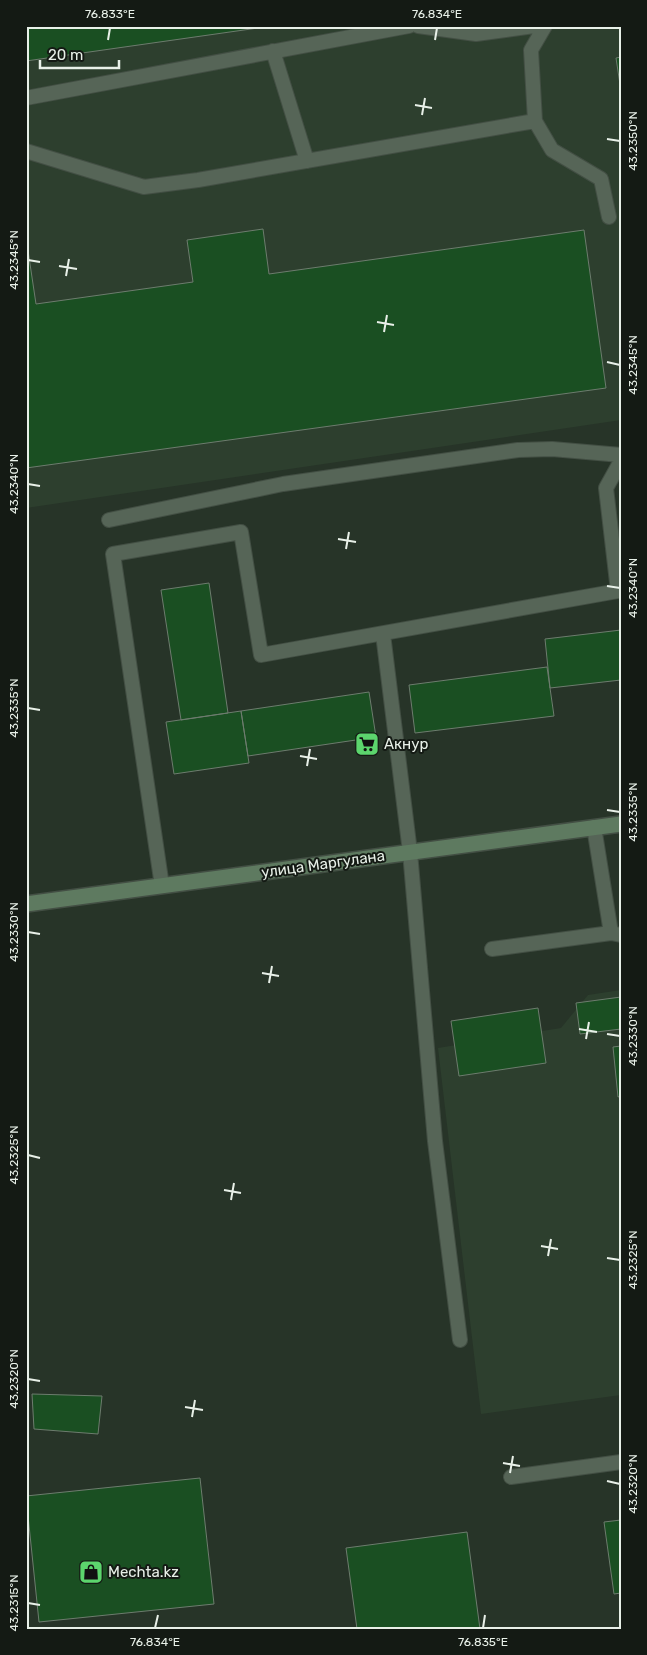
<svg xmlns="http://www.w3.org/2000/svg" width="647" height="1655" font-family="Rubik,sans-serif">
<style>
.built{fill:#2d3f2e}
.building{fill:#1a4f22;stroke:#6d7c6e}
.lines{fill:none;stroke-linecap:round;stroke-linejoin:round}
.lane-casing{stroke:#434f44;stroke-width:16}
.secondary-casing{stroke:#434f44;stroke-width:18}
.lane{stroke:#566557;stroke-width:14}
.secondary{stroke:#5e7a60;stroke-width:15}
.ticks{fill:none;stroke:#e8f0e8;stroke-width:2}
.labels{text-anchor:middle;stroke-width:4;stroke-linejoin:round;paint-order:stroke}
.poi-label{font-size:15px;fill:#e8f0e8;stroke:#141a14;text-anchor:start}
.street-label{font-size:15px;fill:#e8f0e8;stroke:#141a14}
.neatline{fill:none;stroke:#e8f0e8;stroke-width:2}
.ticks-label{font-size:12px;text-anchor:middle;fill:#e8f0e8}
</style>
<rect width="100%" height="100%" fill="#273428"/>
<path class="built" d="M 26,26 L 621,26 L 621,420 L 26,508 Z
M 621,990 L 621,1395 L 481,1414 L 438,1048 L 561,1028 L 588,995 Z"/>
<path class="building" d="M 26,26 L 272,26 L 26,61 Z
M 621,57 L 621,91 L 616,58 Z
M 263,229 L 269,274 L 584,230 L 606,388 L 26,468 L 26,237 L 36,304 L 193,282 L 187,240 Z
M 209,583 L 228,713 L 181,720 L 161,590 Z
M 621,630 L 621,680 L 550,688 L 545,639 Z
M 547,667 L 554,716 L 415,733 L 409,685 Z
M 369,692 L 376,737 L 248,756 L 241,711 Z
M 241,711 L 249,763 L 174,774 L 166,722 Z
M 376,737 L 376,749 L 362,752 L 360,740 Z
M 621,997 L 621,1029 L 580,1034 L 576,1003 Z
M 538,1008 L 546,1063 L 459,1076 L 451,1021 Z
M 621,1046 L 621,1096 L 618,1097 L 613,1047 Z
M 32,1394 L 102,1396 L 98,1434 L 34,1429 Z
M 200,1478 L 214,1604 L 39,1622 L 26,1496 Z
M 621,1520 L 621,1593 L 614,1594 L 604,1522 Z
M 467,1532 L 480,1629 L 357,1629 L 346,1548 Z"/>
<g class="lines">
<g class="lane-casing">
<path id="lane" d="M 418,26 L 476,34 L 534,26
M 545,26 L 531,50 L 535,121 L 552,150 L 601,179 L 609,217
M 273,51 L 307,161
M 26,98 L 409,26
M 26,151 L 144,187 L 198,180 L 535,121
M 109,520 L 283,484 L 518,450 L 552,449 L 621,455
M 383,634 L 410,852 L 435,1141 L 460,1340
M 594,827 L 611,933
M 162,886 L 113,554 L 241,532 L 261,655 L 618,591 L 606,488 L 621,461
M 492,949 L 611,933 L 621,935
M 511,1477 L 621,1462"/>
</g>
<g class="secondary-casing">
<path id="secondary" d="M 26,904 L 621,824"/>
</g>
<use href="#lane" class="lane"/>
<use href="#secondary" class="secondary"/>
</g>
<path class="ticks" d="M 108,40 L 110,28M 435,40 L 437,28M 415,105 L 432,108M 422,115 L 425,98M 607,139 L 620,141M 28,260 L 40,262M 59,266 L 77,269M 66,276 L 69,259M 377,322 L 394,325M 384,332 L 387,315M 607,362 L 620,365M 28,484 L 40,486M 338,539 L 356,542M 346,549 L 349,532M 607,586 L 620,588M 28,708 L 40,710M 300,756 L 317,759M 307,766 L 310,749M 607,810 L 620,812M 28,932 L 40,934M 262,973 L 279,976M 269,983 L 272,966M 579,1029 L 597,1032M 607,1034 L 620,1036M 586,1039 L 589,1022M 28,1155 L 40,1158M 224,1190 L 241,1193M 231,1200 L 234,1183M 541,1246 L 558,1249M 548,1256 L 551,1239M 607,1258 L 620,1260M 28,1379 L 40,1381M 185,1407 L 203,1410M 192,1417 L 195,1400M 503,1463 L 520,1466M 510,1473 L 513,1456M 607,1481 L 620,1484M 28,1603 L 40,1605M 155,1628 L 158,1615M 483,1628 L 485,1615"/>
<defs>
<g id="supermarket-square" transform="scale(1.25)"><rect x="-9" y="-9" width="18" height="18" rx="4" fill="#5cd56d" stroke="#141a14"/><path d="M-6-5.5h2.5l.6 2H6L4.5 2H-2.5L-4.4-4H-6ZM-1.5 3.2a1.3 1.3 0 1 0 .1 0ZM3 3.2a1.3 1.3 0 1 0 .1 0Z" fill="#111"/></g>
<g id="shop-square" transform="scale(1.25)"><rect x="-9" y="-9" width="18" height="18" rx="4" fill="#5cd56d" stroke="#141a14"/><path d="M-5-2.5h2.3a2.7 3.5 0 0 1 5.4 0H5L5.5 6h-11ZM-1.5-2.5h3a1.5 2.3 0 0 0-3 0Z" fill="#111"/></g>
</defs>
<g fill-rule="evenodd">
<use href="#supermarket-square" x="367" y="744"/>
<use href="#shop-square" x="91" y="1572"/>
</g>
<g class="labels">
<g class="poi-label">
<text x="384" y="749">Акнур</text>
<text x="108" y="1577">Mechta.kz</text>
</g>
<g class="street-label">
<text transform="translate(323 864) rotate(-8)" y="5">улица Маргулана</text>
</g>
</g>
<rect width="647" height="1655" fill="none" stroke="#141a14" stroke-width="55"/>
<path d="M40 60v8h79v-8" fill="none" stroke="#e8f0e8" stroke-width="2.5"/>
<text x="48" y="60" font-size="15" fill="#e8f0e8" stroke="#141a14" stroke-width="4" paint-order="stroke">20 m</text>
<rect x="28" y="28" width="592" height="1600" class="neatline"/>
<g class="ticks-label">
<text x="110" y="18">76.833°E</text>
<text x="437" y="18">76.834°E</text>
<text transform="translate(633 141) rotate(-90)" y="4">43.2350°N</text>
<text transform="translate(14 260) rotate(-90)" y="4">43.2345°N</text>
<text transform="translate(633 365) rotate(-90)" y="4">43.2345°N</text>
<text transform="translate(14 484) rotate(-90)" y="4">43.2340°N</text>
<text transform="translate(633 588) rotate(-90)" y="4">43.2340°N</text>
<text transform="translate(14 708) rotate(-90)" y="4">43.2335°N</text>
<text transform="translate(633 812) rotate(-90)" y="4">43.2335°N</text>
<text transform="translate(14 932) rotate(-90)" y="4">43.2330°N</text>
<text transform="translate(633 1036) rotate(-90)" y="4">43.2330°N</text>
<text transform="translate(14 1155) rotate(-90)" y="4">43.2325°N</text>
<text transform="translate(633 1260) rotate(-90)" y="4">43.2325°N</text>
<text transform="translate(14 1379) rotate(-90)" y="4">43.2320°N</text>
<text transform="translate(633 1484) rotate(-90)" y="4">43.2320°N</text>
<text transform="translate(14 1603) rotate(-90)" y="4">43.2315°N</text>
<text x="155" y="1646">76.834°E</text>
<text x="483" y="1646">76.835°E</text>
</g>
</svg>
